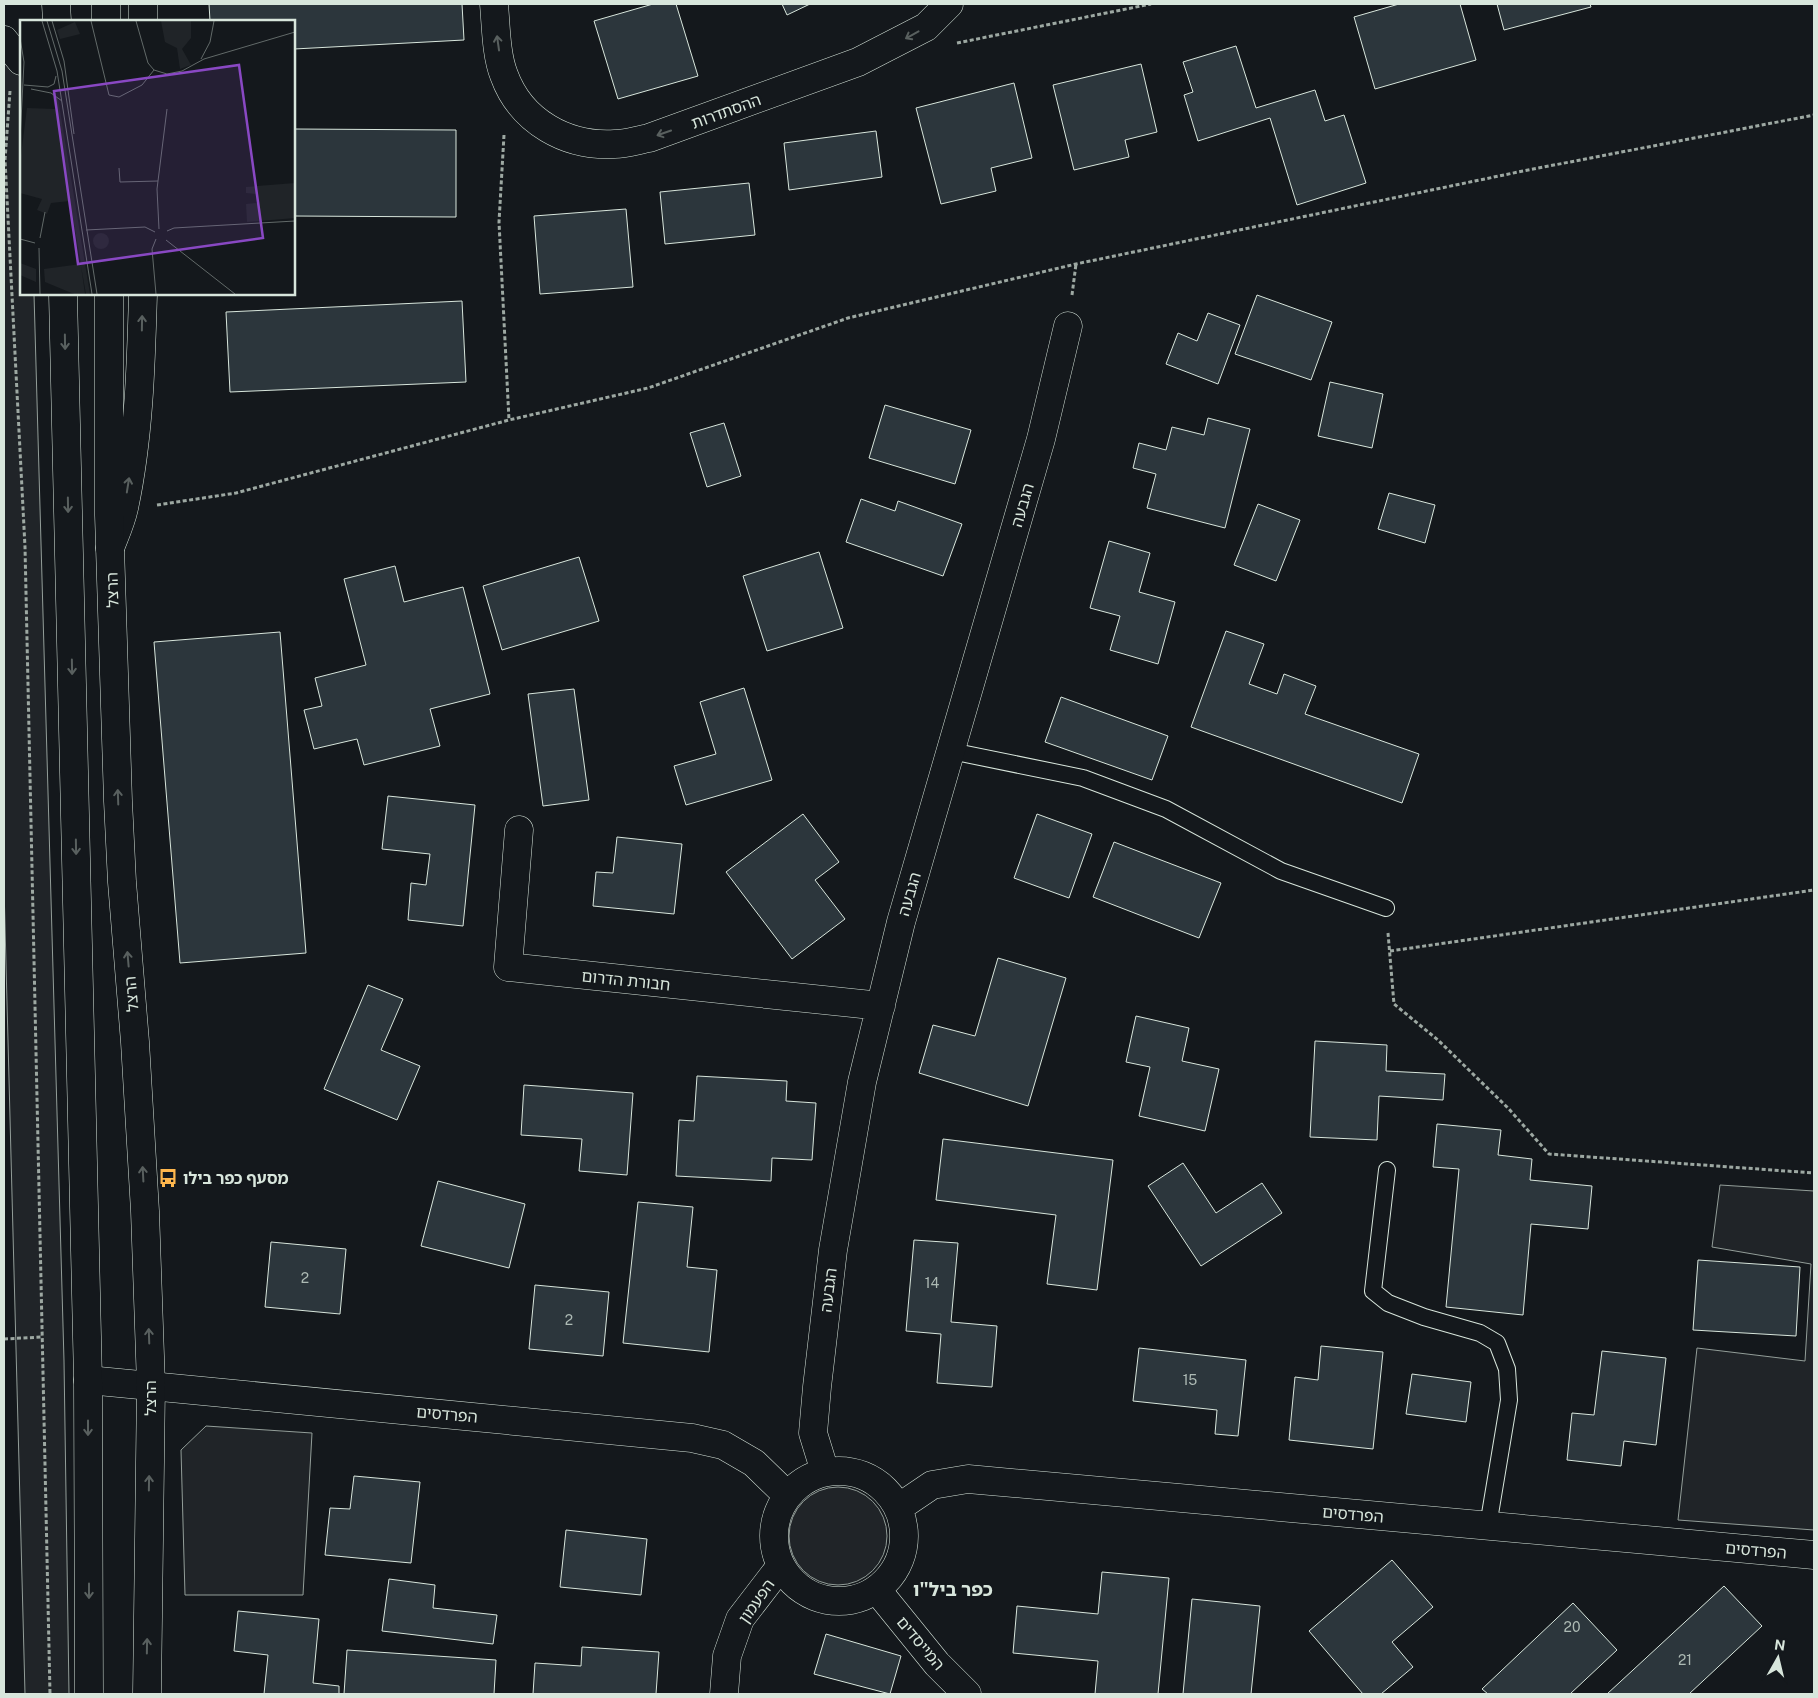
<svg xmlns="http://www.w3.org/2000/svg" width="1818" height="1698" font-family="'Public Sans','Noto Sans Hebrew',sans-serif">
<style>
.green{fill:#202428;stroke:#939e99}
.building{fill:#2c363c;stroke:#d8e6dc}
.lines{fill:none;stroke-linecap:round;stroke-linejoin:round}
.service-casing{stroke:#d8e6dc;stroke-width:18}
.minor-casing{stroke:#d8e6dc;stroke-width:29}
.primary-casing{stroke:#d8e6dc;stroke-width:29}
.path{stroke:#9da8a2;stroke-width:3;stroke-dasharray:4 2.5;stroke-linecap:butt}
.service{stroke:#14181c;stroke-width:16}
.minor{stroke:#14181c;stroke-width:28}
.primary{stroke:#14181c;stroke-width:28}
.oneway{stroke:#59605f}
.labels{text-anchor:middle;stroke-width:4;stroke-linejoin:round;paint-order:stroke}
.number-label{font-size:14px;fill:#adbab4}
.street-label{font-size:16px;fill:#d8e6dc;stroke:#14181c}
.poi-label{font-size:16px;font-weight:bold;fill:#d8e6dc;stroke:#14181c;text-anchor:start}
.quarter-label{font-size:19px;font-weight:bold;fill:#d8e6dc;stroke:#14181c}
.inset-road{fill:none;stroke:#626a69;stroke-width:1}
.view{fill:#8948c3;fill-opacity:0.15;stroke:#8948c3;stroke-width:2.5}
.inset-edge{fill:none;stroke:#d8e6dc;stroke-width:2.5}
</style>
<rect width="100%" height="100%" fill="#14181c"/>
<path class="green" d="M 4,48 L 21,69 L 21,294 L 34,294 L 64,1361 L 69,1694 L 25,1694 L 4,887 Z
M 1720,1185 L 1814,1191 L 1814,1530 L 1678,1520 L 1697,1348 L 1805,1361 L 1811,1264 L 1712,1247 Z
M 206,1426 L 312,1433 L 303,1595 L 185,1595 L 181,1450 Z
M789 1536a49 49 0 1 1 98 0a49 49 0 1 1-98 0Z"/>
<path class="building" d="M 209,4 L 462,4 L 464,40 L 294,49 L 294,21 L 210,21 Z
M 653,4 L 676,4 L 698,76 L 618,99 L 594,21 Z
M 782,4 L 810,4 L 787,15 Z
M 1399,4 L 1460,4 L 1476,60 L 1375,89 L 1354,17 Z
M 1497,4 L 1590,4 L 1591,7 L 1504,30 Z
M 1236,46 L 1256,108 L 1315,90 L 1325,121 L 1344,115 L 1366,183 L 1297,205 L 1270,118 L 1198,141 L 1184,95 L 1193,92 L 1183,62 Z
M 1141,64 L 1157,132 L 1125,140 L 1129,157 L 1074,170 L 1053,85 Z
M 1014,83 L 1032,158 L 991,168 L 996,191 L 941,204 L 916,108 Z
M 294,129 L 456,130 L 456,217 L 294,216 Z
M 876,131 L 882,177 L 789,190 L 784,143 Z
M 749,183 L 755,235 L 665,244 L 660,192 Z
M 626,209 L 633,287 L 540,294 L 534,216 Z
M 1257,295 L 1332,322 L 1311,380 L 1235,354 Z
M 462,301 L 466,382 L 230,392 L 226,312 Z
M 1208,313 L 1240,325 L 1218,384 L 1166,364 L 1178,333 L 1197,341 Z
M 1330,382 L 1383,394 L 1372,448 L 1318,436 Z
M 885,405 L 971,430 L 955,484 L 869,458 Z
M 1208,418 L 1250,429 L 1225,528 L 1147,508 L 1156,474 L 1133,468 L 1139,443 L 1166,450 L 1172,427 L 1204,435 Z
M 724,423 L 741,476 L 707,487 L 690,433 Z
M 1389,493 L 1435,505 L 1425,543 L 1378,529 Z
M 861,499 L 895,511 L 898,501 L 962,524 L 943,576 L 846,542 Z
M 1258,504 L 1300,520 L 1276,581 L 1234,565 Z
M 1109,541 L 1150,553 L 1139,592 L 1175,602 L 1158,664 L 1110,650 L 1120,616 L 1090,608 Z
M 819,552 L 843,628 L 767,651 L 743,576 Z
M 579,557 L 599,621 L 502,650 L 483,586 Z
M 395,566 L 404,602 L 463,587 L 490,694 L 430,709 L 440,746 L 364,765 L 357,739 L 314,749 L 304,710 L 322,706 L 315,678 L 366,665 L 344,579 Z
M 1226,631 L 1264,644 L 1249,684 L 1277,694 L 1284,674 L 1316,686 L 1305,714 L 1419,754 L 1402,803 L 1191,727 Z
M 280,632 L 306,953 L 180,963 L 154,642 Z
M 744,688 L 772,780 L 686,805 L 674,766 L 716,754 L 700,702 Z
M 574,689 L 589,800 L 543,806 L 528,694 Z
M 1061,697 L 1168,736 L 1152,780 L 1045,742 Z
M 388,796 L 475,805 L 463,926 L 408,920 L 411,883 L 426,885 L 430,854 L 382,849 Z
M 803,814 L 839,862 L 815,880 L 845,919 L 792,959 L 726,872 Z
M 1037,814 L 1092,834 L 1069,898 L 1014,878 Z
M 617,837 L 682,844 L 674,914 L 593,906 L 596,872 L 613,873 Z
M 1114,842 L 1221,883 L 1199,938 L 1093,897 Z
M 998,958 L 1066,978 L 1028,1106 L 919,1073 L 933,1025 L 975,1036 Z
M 368,985 L 403,999 L 381,1050 L 420,1066 L 397,1120 L 324,1089 Z
M 1136,1016 L 1189,1028 L 1182,1061 L 1219,1069 L 1205,1131 L 1139,1116 L 1150,1067 L 1126,1062 Z
M 1315,1041 L 1387,1045 L 1386,1071 L 1445,1074 L 1443,1100 L 1379,1096 L 1377,1140 L 1310,1137 Z
M 697,1076 L 787,1081 L 786,1101 L 816,1103 L 812,1160 L 772,1158 L 771,1181 L 676,1176 L 679,1120 L 694,1121 Z
M 524,1085 L 633,1093 L 627,1175 L 579,1171 L 582,1139 L 521,1135 Z
M 1437,1124 L 1501,1130 L 1498,1155 L 1532,1159 L 1530,1180 L 1592,1186 L 1588,1229 L 1531,1224 L 1523,1315 L 1446,1307 L 1459,1169 L 1433,1167 Z
M 943,1139 L 1113,1160 L 1097,1290 L 1047,1284 L 1056,1215 L 936,1200 Z
M 1183,1163 L 1216,1213 L 1262,1183 L 1282,1213 L 1201,1266 L 1148,1186 Z
M 438,1181 L 525,1204 L 509,1268 L 421,1246 Z
M 638,1202 L 693,1207 L 687,1267 L 717,1270 L 709,1352 L 623,1343 Z
M 914,1240 L 958,1243 L 951,1322 L 997,1326 L 992,1387 L 937,1383 L 941,1334 L 906,1331 Z
M 271,1242 L 346,1249 L 340,1314 L 265,1307 Z
M 1698,1260 L 1800,1267 L 1796,1336 L 1693,1330 Z
M 535,1285 L 609,1292 L 603,1356 L 529,1349 Z
M 1321,1346 L 1383,1352 L 1373,1449 L 1289,1440 L 1295,1377 L 1318,1380 Z
M 1139,1348 L 1246,1360 L 1238,1436 L 1215,1434 L 1217,1410 L 1133,1401 Z
M 1602,1351 L 1666,1358 L 1656,1445 L 1624,1441 L 1621,1466 L 1567,1460 L 1572,1413 L 1594,1415 Z
M 1412,1374 L 1471,1382 L 1466,1422 L 1406,1414 Z
M 354,1476 L 420,1482 L 411,1563 L 325,1555 L 330,1508 L 350,1509 Z
M 566,1530 L 647,1539 L 641,1595 L 560,1587 Z
M 1392,1560 L 1433,1607 L 1392,1642 L 1413,1667 L 1381,1694 L 1363,1694 L 1309,1631 Z
M 1102,1572 L 1169,1578 L 1158,1694 L 1095,1694 L 1098,1661 L 1013,1653 L 1017,1606 L 1098,1614 Z
M 389,1579 L 435,1585 L 433,1608 L 497,1615 L 493,1644 L 382,1631 Z
M 1724,1586 L 1762,1626 L 1689,1694 L 1607,1694 Z
M 1192,1599 L 1260,1606 L 1251,1694 L 1183,1694 Z
M 1573,1603 L 1617,1650 L 1570,1694 L 1488,1694 L 1482,1689 Z
M 238,1611 L 319,1619 L 313,1683 L 339,1686 L 339,1694 L 264,1694 L 268,1655 L 234,1651 Z
M 826,1634 L 901,1656 L 890,1694 L 814,1674 Z
M 582,1647 L 659,1652 L 656,1694 L 533,1694 L 535,1663 L 581,1666 Z
M 347,1650 L 496,1660 L 494,1694 L 344,1694 Z"/>
<g class="lines">
<g class="service-casing">
<path id="service" d="M 951,751 L 1083,778 L 1166,809 L 1281,871 L 1386,908
M 1387,1170 L 1373,1291 L 1388,1303 L 1424,1317 L 1480,1333 L 1497,1343 L 1507,1369 L 1509,1400 L 1488,1526"/>
</g>
<g class="minor-casing">
<path id="minor" d="M 143,4 L 143,21
M 494,4 C 496,26 496,55 504,75 C 521,122 567,147 615,144 C 626,144 638,140 649,138 L 858,62 L 926,27 L 949,4
M 110,548 C 115,535 121,522 124,508 C 139,438 141,365 143,294
M 519,830 L 508,967 L 881,1006
M 88,1380 L 692,1438 L 723,1445 L 754,1463 L 787,1495
M774 1536a65 65 0 1 1 130 0a65 65 0 1 1-130 0Z
M 825,1472 L 813,1433 L 817,1387 L 833,1250 L 862,1082 L 901,922 L 1041,439 L 1068,326
M 898,1508 L 932,1485 L 968,1479 L 1814,1555
M 877,1590 L 937,1664 L 967,1694
M 724,1694 L 727,1656 L 740,1619 L 780,1567"/>
</g>
<g class="primary-casing">
<path id="primary" d="M 56,4 L 57,21
M 106,4 L 106,21
M 4,40 L 21,61
M 63,294 L 88,1380 L 89,1694
M 109,294 L 109,515 L 118,801 L 122,882 L 135,1042 L 145,1211 L 151,1385 L 147,1694"/>
</g>
<path class="path" d="M 957,43 L 1151,4
M 10,91 L 5,160 L 25,547 L 50,1694
M 504,135 L 499,222 L 509,420
M 1072,295 L 1076,264
M 157,505 L 236,493 L 509,420 L 648,388 L 848,318 L 1076,264 L 1523,171 L 1814,115
M 1388,933 L 1394,1004 L 1438,1040 L 1508,1108 L 1549,1154 L 1814,1173
M 1390,951 L 1814,890
M 4,1339 L 42,1337"/>
<use href="#service" class="service"/>
<use href="#minor" class="minor"/>
<use href="#primary" class="primary"/>
</g>
<defs><path id="oneway-shaft" d="M-6 0H5M1.5-3L5.5 0L1.5 3" fill="none" stroke-width="1.6" stroke-linecap="round" stroke-linejoin="round" transform="scale(1.25)"/></defs>
<g class="oneway">
<use href="#oneway-shaft" transform="translate(912 35) rotate(151)"/>
<use href="#oneway-shaft" transform="translate(498 43) rotate(-98)"/>
<use href="#oneway-shaft" transform="translate(664 133) rotate(161)"/>
<use href="#oneway-shaft" transform="translate(142 323) rotate(-89)"/>
<use href="#oneway-shaft" transform="translate(65 342) rotate(89)"/>
<use href="#oneway-shaft" transform="translate(128 485) rotate(-81)"/>
<use href="#oneway-shaft" transform="translate(68 505) rotate(89)"/>
<use href="#oneway-shaft" transform="translate(72 667) rotate(89)"/>
<use href="#oneway-shaft" transform="translate(118 797) rotate(-92)"/>
<use href="#oneway-shaft" transform="translate(76 847) rotate(89)"/>
<use href="#oneway-shaft" transform="translate(128 959) rotate(-95)"/>
<use href="#oneway-shaft" transform="translate(143 1174) rotate(-93)"/>
<use href="#oneway-shaft" transform="translate(149 1336) rotate(-92)"/>
<use href="#oneway-shaft" transform="translate(88 1428) rotate(90)"/>
<use href="#oneway-shaft" transform="translate(149 1483) rotate(-89)"/>
<use href="#oneway-shaft" transform="translate(89 1591) rotate(90)"/>
<use href="#oneway-shaft" transform="translate(147 1646) rotate(-89)"/>
</g>
<defs>
<g id="bus-bare" transform="scale(1.5)"><path d="M-5-6H5V4H4V6H2V4H-2V6H-4V4H-5ZM-3.5-4V0h7V-4ZM-3.5 1.2v1.5H-2V1.2ZM2 1.2v1.5H3.5V1.2Z" fill="#ffb74d" stroke="#14181c" stroke-width="2.5" paint-order="stroke"/></g>
</defs>
<g fill-rule="evenodd">
<use href="#bus-bare" x="168" y="1178"/>
</g>
<g class="labels">
<g class="number-label">
<text x="305" y="1283">2</text>
<text x="932" y="1288">14</text>
<text x="569" y="1325">2</text>
<text x="1190" y="1385">15</text>
<text x="1572" y="1632">20</text>
<text x="1685" y="1665">21</text>
</g>
<g class="street-label">
<text transform="translate(726 111) rotate(-20)" y="6">ההסתדרות</text>
<text transform="translate(1022 505) rotate(-74)" y="6">הגבעה</text>
<text transform="translate(112 590) rotate(-92)" y="6">הרצל</text>
<text transform="translate(909 894) rotate(-74)" y="6">הגבעה</text>
<text transform="translate(626 980) rotate(6)" y="6">חבורת הדרום</text>
<text transform="translate(131 994) rotate(-95)" y="6">הרצל</text>
<text transform="translate(828 1290) rotate(-83)" y="6">הגבעה</text>
<text transform="translate(150 1398) rotate(-90)" y="6">הרצל</text>
<text transform="translate(447 1414) rotate(5)" y="6">הפרדסים</text>
<text transform="translate(1353 1514) rotate(5)" y="6">הפרדסים</text>
<text transform="translate(1756 1550) rotate(5)" y="6">הפרדסים</text>
<text transform="translate(756 1601) rotate(-55)" y="6">הפעמון</text>
<text transform="translate(921 1643) rotate(50)" y="6">המייסדים</text>
</g>
<g class="poi-label">
<text x="183" y="1184">מסעף כפר בילו</text>
</g>
<g class="quarter-label">
<text x="953" y="1596">כפר ביל"ו</text>
</g>
</g>
<g transform="translate(20 20)">
<rect width="275" height="275" fill="#14181c"/>
<path d="M 141,1 L 171,1 L 171,18 L 162,29 L 171,45 L 160,49 L 157,28 L 145,22 ZM 55,2 L 60,14 L 40,19 L 37,10 ZM 32,73 L 38,78 L 70,274 L 66,274 L 61,246 L 65,274 L 54,274 L 25,262 L 24,249 L 61,244 L 50,181 L 31,183 L 27,194 L 17,190 L 22,179 L 0,173 L 0,143 L 7,88 L 35,89 ZM 275,163 L 275,198 L 227,202 L 226,184 L 237,183 L 236,174 L 226,173 L 226,167 ZM73 221a8 8 0 1 1 16 0a8 8 0 1 1-16 0ZM 0,243 L 16,249 L 16,262 L 0,255 Z" fill="#202428"/>
<path class="inset-road" d="M 22,1 L 37,51 L 72,274M 27,1 L 42,51 L 77,274M 32,1 L 44,41 L 54,114M 71,1 L 89,75 L 99,77 L 122,65 L 134,50M 116,1 L 128,43 L 134,50 L 147,54 L 162,51 L 184,39 L 275,12M 0,18 L 4,42 L 0,120M 181,39 L 190,22 L 194,1M 4,65 L 28,67 L 34,64 L 36,56M 11,69 L 31,73 L 42,81M 99,148 L 100,162 L 138,161M 139,209 L 137,169 L 147,89M 66,210 L 125,207 L 135,212M 147,211 L 154,208 L 275,201M 20,218 L 25,192M 0,219 L 15,223M 136,219 L 132,229 L 136,274M 146,220 L 215,274M 19,228 L 20,274"/>
<path class="view" d="M 219,45 L 243,218 L 58,244 L 34,71 Z"/>
<rect width="275" height="275" class="inset-edge"/>
</g>
<rect width="1818" height="1698" fill="none" stroke="#d8e6dc" stroke-width="10"/>
<g transform="translate(1778 1658) rotate(8)" stroke="#14181c" stroke-width="4" paint-order="stroke">
<path d="M0-4L9 19L0 12L-9 19Z" fill="#d8e6dc"/>
<text y="-8" font-size="14" font-weight="bold" text-anchor="middle" fill="#d8e6dc">N</text>
</g>
</svg>
